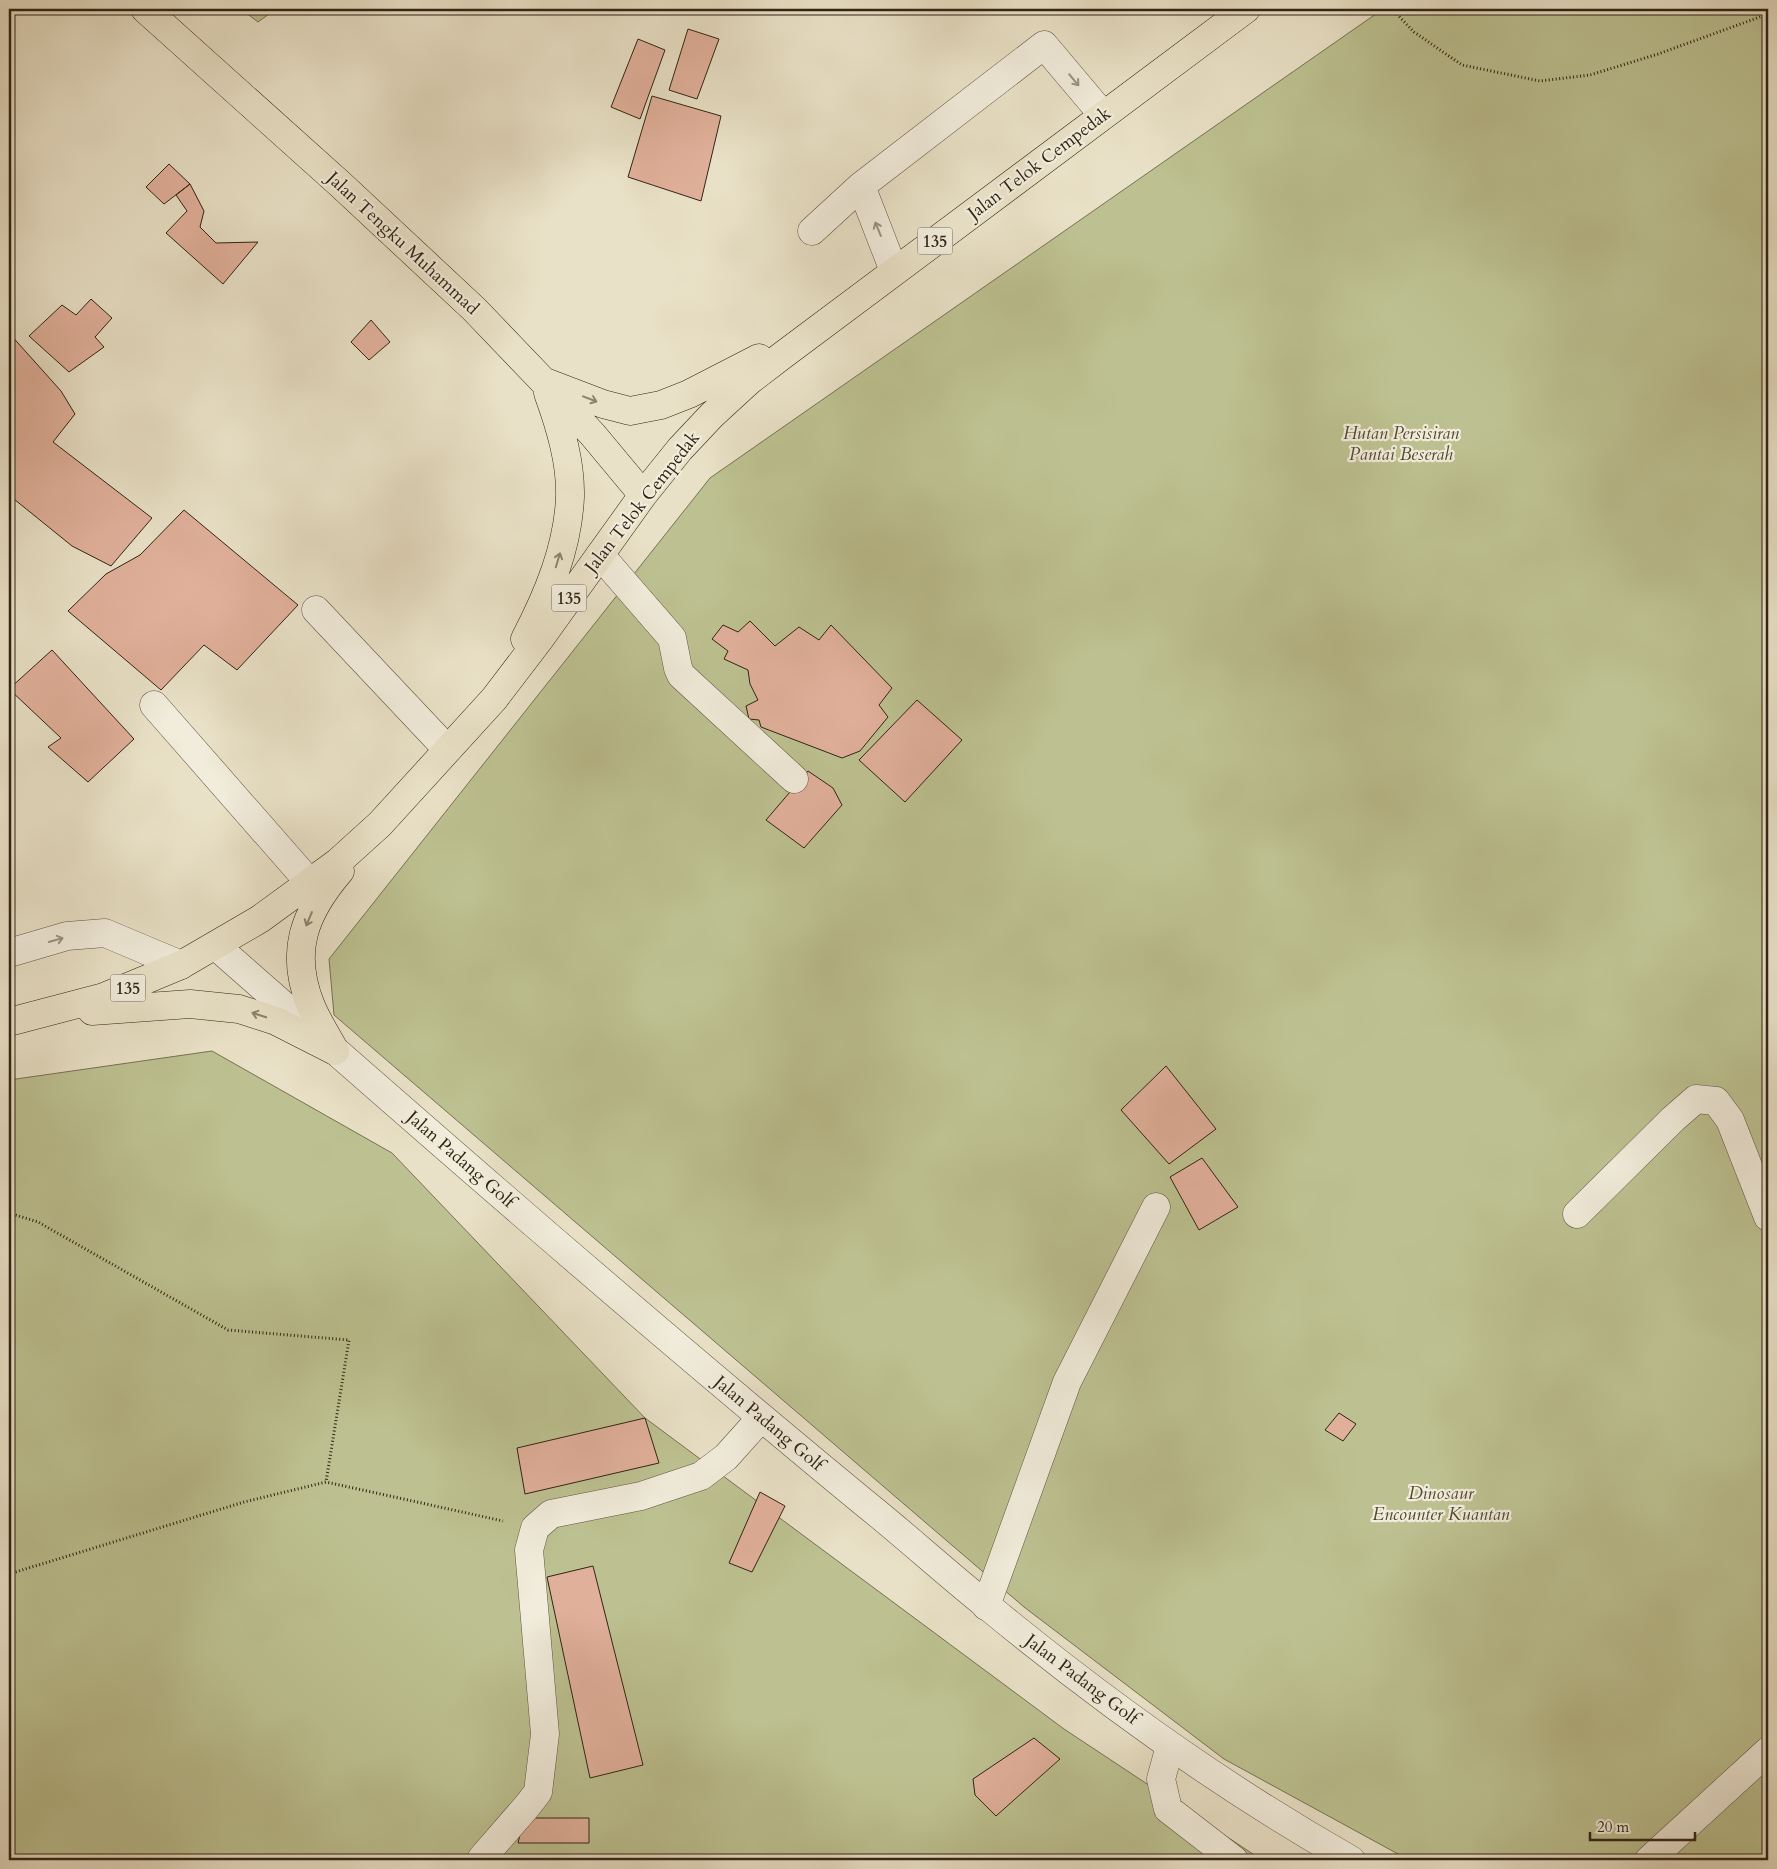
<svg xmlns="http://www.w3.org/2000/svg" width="1777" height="1869" font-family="Cardo,serif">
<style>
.green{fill:#bdc191;stroke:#767252}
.building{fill:#e1b09b;stroke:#302414}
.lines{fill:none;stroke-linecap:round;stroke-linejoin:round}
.minor-casing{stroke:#5e5341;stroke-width:29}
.major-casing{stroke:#302414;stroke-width:29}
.path{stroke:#302414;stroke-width:3;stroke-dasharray:1 2.5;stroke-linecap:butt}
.minor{stroke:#f1ecdb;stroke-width:28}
.major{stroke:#e9e1c7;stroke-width:28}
.oneway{stroke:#9a9281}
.oneway2{stroke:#8c826e}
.labels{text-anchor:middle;stroke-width:4.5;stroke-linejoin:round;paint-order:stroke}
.shield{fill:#f1ecdb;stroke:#6a6050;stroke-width:1}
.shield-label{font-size:16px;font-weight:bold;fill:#302414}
.street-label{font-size:18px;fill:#302414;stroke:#f1ecdb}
.park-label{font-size:18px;font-style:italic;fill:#534b33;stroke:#f1ecdb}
</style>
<rect width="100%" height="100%" fill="#e9e1c7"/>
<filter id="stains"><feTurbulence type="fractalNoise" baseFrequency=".004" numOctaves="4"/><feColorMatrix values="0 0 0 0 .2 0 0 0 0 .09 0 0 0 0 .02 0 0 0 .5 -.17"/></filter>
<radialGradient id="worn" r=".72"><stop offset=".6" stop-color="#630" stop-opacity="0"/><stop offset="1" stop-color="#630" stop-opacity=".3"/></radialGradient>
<path class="green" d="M 241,9 L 276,9 L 258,22 Z
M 1383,9 L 1768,9 L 1768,1860 L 1409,1860 L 1224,1759 L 1024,1607 L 334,1015 L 329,959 L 710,478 Z
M 212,1051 L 392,1153 L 645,1418 L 1064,1729 L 1262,1860 L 9,1860 L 9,1080 Z"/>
<path class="building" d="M 688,29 L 719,39 L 697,99 L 669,90 Z
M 638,39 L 665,50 L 640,119 L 611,107 Z
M 652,96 L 721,116 L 701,201 L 628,177 Z
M 169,164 L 190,184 L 164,204 L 146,187 Z
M 190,184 L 204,211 L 200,227 L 216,243 L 258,242 L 223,284 L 166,233 L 187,211 L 176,195 Z
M 91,299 L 112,318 L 95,337 L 104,347 L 69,372 L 29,336 L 62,305 L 76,315 Z
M 371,320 L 390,342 L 369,360 L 351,342 Z
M 9,333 L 61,391 L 75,414 L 53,442 L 152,518 L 111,566 L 72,546 L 9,495 Z
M 184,510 L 298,605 L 237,670 L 204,645 L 161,690 L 68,611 L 106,574 L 140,555 Z
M 750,621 L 775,646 L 799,627 L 819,640 L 831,625 L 892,688 L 879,705 L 888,717 L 860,751 L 842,758 L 761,727 L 759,720 L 749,719 L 746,706 L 758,700 L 750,684 L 748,670 L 724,659 L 728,651 L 712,639 L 723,625 L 738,632 Z
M 52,650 L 134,739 L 88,782 L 48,747 L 61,738 L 9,689 Z
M 917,700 L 962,740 L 905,802 L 859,760 Z
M 808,771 L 833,788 L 842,805 L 804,848 L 766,820 Z
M 1166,1066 L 1216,1129 L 1169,1164 L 1121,1110 Z
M 1202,1158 L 1238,1207 L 1199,1230 L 1170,1177 Z
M 1339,1413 L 1356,1424 L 1343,1441 L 1325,1430 Z
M 645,1418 L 659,1463 L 525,1494 L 517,1448 Z
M 760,1492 L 785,1506 L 752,1572 L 729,1563 Z
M 593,1566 L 643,1765 L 590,1778 L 547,1577 Z
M 1034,1738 L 1060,1759 L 996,1816 L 975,1795 L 973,1779 Z
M 524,1818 L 589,1818 L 589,1843 L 518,1843 Z"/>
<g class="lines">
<g class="minor-casing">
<path id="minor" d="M 861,186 L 894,271
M 812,231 L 861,186 L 1044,45 L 1103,115
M 600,555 L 672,638 L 678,668 L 681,675 L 794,779
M 316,610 L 447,749
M 154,705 L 310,883
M 216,946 C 431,1135 646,1323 867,1505 C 907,1537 945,1572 985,1604 C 1100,1699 1222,1787 1351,1860
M 9,953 L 67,936 L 105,933 L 181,965
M 1577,1214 L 1673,1119 L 1696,1099 L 1716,1101 L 1730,1120 L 1768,1217
M 986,1606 L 1067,1382 L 1156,1207
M 1170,1746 L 1161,1779 L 1168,1809 L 1234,1860
M 482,1858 L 528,1805 L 538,1792 L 545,1734 L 529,1550 L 535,1528 L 551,1514 L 641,1496 L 701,1476 L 726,1457 L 761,1418
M 1649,1860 L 1768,1751"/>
</g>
<g class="major-casing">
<path id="major" d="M 145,9 L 340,184 L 474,309 L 544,382 L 593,435 L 643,495
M 548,383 L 603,404 L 630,411 L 661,405 L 689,394 L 759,358
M 525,639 C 548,595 568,547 570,497 C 571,462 560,426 548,393
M 92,1011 L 190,1004 L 239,1009 L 276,1021 L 335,1051
M 9,1022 L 104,997 L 181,965 L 260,919 L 338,862 L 380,824 L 494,699 L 539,640 L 643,495 L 680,449 L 712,415 L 749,381 L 783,355 L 1246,9
M 335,1051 C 327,1036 317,1021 311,1006 C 289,952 304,913 340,871"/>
</g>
<path class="path" d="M 1392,9 L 1414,32 L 1462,65 L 1540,81 L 1590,75 L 1658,54 L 1768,14
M 9,1213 L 38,1222 L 228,1330 L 349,1340 L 326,1482
M 9,1574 L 244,1502 L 326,1482 L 503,1521"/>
<use href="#minor" class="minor"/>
<use href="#major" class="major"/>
</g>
<defs><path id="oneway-shaft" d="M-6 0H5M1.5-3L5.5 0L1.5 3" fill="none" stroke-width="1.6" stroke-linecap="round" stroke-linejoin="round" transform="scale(1.25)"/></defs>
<g class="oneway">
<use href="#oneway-shaft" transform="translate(1074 80) rotate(50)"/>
<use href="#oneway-shaft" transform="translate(878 229) rotate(-112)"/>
<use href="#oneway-shaft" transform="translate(56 940) rotate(-16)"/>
</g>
<g class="oneway2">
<use href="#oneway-shaft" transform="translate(590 399) rotate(21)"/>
<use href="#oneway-shaft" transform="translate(558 560) rotate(-73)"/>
<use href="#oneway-shaft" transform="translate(309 919) rotate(113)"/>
<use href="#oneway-shaft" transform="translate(259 1015) rotate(-162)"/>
</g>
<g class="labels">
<g class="shield">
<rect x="917.5" y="227.5" width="35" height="27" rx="4"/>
<rect x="551.5" y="584.5" width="35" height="27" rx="4"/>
<rect x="110.5" y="974.5" width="35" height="27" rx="4"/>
</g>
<g class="shield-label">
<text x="935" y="247">135</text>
<text x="569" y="604">135</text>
<text x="128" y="994">135</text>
</g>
<g class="street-label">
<text transform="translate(1039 163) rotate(-37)" y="6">Jalan Telok Cempedak</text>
<text transform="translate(403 243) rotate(43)" y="6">Jalan Tengku Muhammad</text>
<text transform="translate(642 502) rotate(-52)" y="6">Jalan Telok Cempedak</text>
<text transform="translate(461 1159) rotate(41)" y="6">Jalan Padang Golf</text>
<text transform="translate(769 1423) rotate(40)" y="6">Jalan Padang Golf</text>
<text transform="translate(1082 1679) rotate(37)" y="6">Jalan Padang Golf</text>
</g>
<g class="park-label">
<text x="1401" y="439">Hutan Persisiran<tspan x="1401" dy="21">Pantai Beserah</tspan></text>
<text x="1441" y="1499">Dinosaur<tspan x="1441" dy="21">Encounter Kuantan</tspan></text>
</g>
</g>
<rect width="1777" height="1869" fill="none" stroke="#e9e1c7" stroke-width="30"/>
<rect x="10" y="10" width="1757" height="1849" fill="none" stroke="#302414" stroke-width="2.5"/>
<rect x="15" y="15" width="1747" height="1839" fill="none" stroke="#302414"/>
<path d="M1590 1832v8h105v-8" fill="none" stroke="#302414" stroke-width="2.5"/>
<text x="1597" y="1832" font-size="15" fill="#302414" stroke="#f1ecdb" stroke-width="4" paint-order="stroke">20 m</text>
<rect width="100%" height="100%" filter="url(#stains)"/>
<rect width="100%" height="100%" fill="url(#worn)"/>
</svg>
